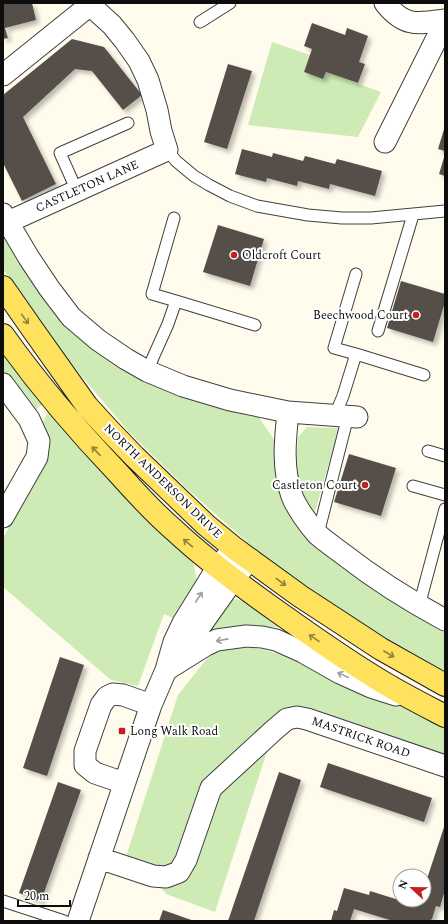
<svg xmlns="http://www.w3.org/2000/svg" width="448" height="924" font-family="Spectral,serif">
<style>
.green{fill:#ceebb5}
.building{fill:#564f49;filter:url(#shadow)}
.lines{fill:none;stroke-linecap:round;stroke-linejoin:round}
.service-casing{stroke:#404040;stroke-width:13}
.minor-casing{stroke:#404040;stroke-width:23}
.primary-casing{stroke:#1e1e1e;stroke-width:24}
.service{stroke:#fff;stroke-width:11}
.minor{stroke:#fff;stroke-width:21}
.primary{stroke:#fee15d;stroke-width:22}
.oneway{stroke:#928239}
.oneway2{stroke:#9e9e9e}
.poi-dot{fill:#c3211f;stroke:#fff;stroke-width:1.5}
.labels{text-anchor:middle;stroke-width:4;stroke-linejoin:round;paint-order:stroke}
.street-label{font-size:12px;fill:#0d0d0d;stroke:#fff}
.poi-label{font-size:12px;fill:#0d0d0d;stroke:#fff;text-anchor:start}
</style>
<defs>
<filter id="shadow"><feDropShadow dx="3.5" dy="3.5" stdDeviation="2" flood-color="#0004"/></filter>
</defs>
<rect width="100%" height="100%" fill="#fffced"/>
<path class="green" d="M 272,42 L 310,55 L 304,72 L 323,79 L 326,72 L 381,92 L 358,137 L 248,125 Z
M 3,230 L 60,316 L 258,416 L 275,441 L 276,475 L 284,500 L 445,630 L 445,673 L 398,649 L 341,612 L 256,550 L 185,487 L 129,432 L 83,378 L 33,315 L 3,269 Z
M 3,351 L 43,404 L 33,412 L 3,373 Z
M 48,411 L 109,480 L 193,560 L 197,582 L 177,620 L 164,614 L 138,686 L 111,680 L 3,587 L 3,538 L 44,465 L 51,441 L 41,426 Z
M 307,427 L 339,428 L 314,515 L 302,498 L 295,473 L 298,437 Z
M 235,599 L 245,601 L 280,627 L 242,627 L 203,634 L 226,603 Z
M 239,646 L 261,649 L 300,660 L 367,694 L 412,709 L 445,725 L 445,766 L 307,719 L 274,730 L 215,912 L 166,894 L 153,876 L 123,866 L 178,695 L 205,661 L 216,650 Z"/>
<path class="building" d="M 3,3 L 32,3 L 36,20 L 5,28 L 8,38 L 3,39 Z
M 312,23 L 345,35 L 347,28 L 368,36 L 359,62 L 365,64 L 358,83 L 326,72 L 323,79 L 304,72 L 312,49 L 304,46 Z
M 72,39 L 104,47 L 142,95 L 123,110 L 92,71 L 75,69 L 23,117 L 56,184 L 22,201 L 3,163 L 3,95 Z
M 228,64 L 252,71 L 227,149 L 204,142 Z
M 445,126 L 445,151 L 438,149 Z
M 242,149 L 272,157 L 273,153 L 303,161 L 305,156 L 335,164 L 337,159 L 382,171 L 375,196 L 330,184 L 329,189 L 298,181 L 297,186 L 267,178 L 266,182 L 235,174 Z
M 445,154 L 445,176 L 439,174 Z
M 218,225 L 264,239 L 250,286 L 203,272 Z
M 401,281 L 445,294 L 445,302 L 433,342 L 387,328 Z
M 349,454 L 396,468 L 381,516 L 334,502 Z
M 60,657 L 84,665 L 47,776 L 23,768 Z
M 328,763 L 432,798 L 424,822 L 320,787 Z
M 279,772 L 301,780 L 254,921 L 228,921 Z
M 58,782 L 81,790 L 41,901 L 19,893 Z
M 445,824 L 445,890 L 440,907 L 436,906 L 432,919 L 429,921 L 393,921 L 354,909 L 350,921 L 331,921 L 334,910 L 337,911 L 344,888 L 369,895 L 370,891 L 418,906 L 420,900 L 424,900 L 424,888 Z
M 163,910 L 194,921 L 159,921 Z"/>
<g class="lines">
<g class="service-casing">
<path id="service" d="M 200,22 L 230,3
M 167,150 L 176,161 L 194,176 L 209,185 L 230,196 L 257,206 L 308,215 L 342,218 L 371,218 L 445,211
M 77,191 L 60,153 L 128,123
M 174,218 L 152,294 L 176,301
M 356,274 L 334,348 L 356,354
M 378,331 L 413,215
M 147,371 L 168,324 L 176,301 L 255,325
M 335,415 L 343,396 L 356,354 L 424,375
M 428,451 L 445,456
M 413,486 L 445,495
M 318,534 L 348,416
M 419,606 L 445,509
M 3,901 L 64,921"/>
</g>
<g class="minor-casing">
<path id="minor" d="M 385,3 C 404,27 417,24 445,20
M 3,75 L 90,5 L 112,25 L 125,41 L 139,61 L 148,80 L 157,110 L 161,131 L 167,150 L 8,222
M 385,142 L 445,22
M 3,214 L 29,258 L 49,288 L 71,317 L 98,340 L 126,359 L 147,371 L 183,386 L 230,400 L 288,412 L 357,417
M 3,384 L 29,419 L 39,441 L 37,457 L 3,517
M 288,412 C 285,440 282,469 292,496 C 296,507 309,525 317,534 C 325,541 335,548 343,554 C 375,579 410,601 445,620
M 177,657 L 184,649 L 233,580 L 250,559
M 166,670 L 206,645 L 217,640 L 246,636 L 262,637 L 276,640 L 303,652 L 340,673 L 371,687 L 396,695
M 124,783 L 95,773 L 85,765 L 85,751 L 101,705 L 107,697 L 113,694 L 123,695 L 151,705
M 99,858 L 153,876 L 166,877 L 179,872 L 186,860 L 211,788 L 274,730 L 287,719 L 297,717 L 307,719 L 445,766
M 78,921 L 151,705 L 166,670 L 174,642 L 183,623 L 217,568 L 234,548"/>
</g>
<g class="primary-casing">
<path id="primary" d="M 3,287 L 33,330 L 87,406 L 109,430 L 135,457 L 206,525 L 234,548 L 300,596 L 381,649 L 445,685
M 3,335 C 38,384 77,430 119,474 C 136,493 154,513 174,530 C 207,561 244,588 281,614 C 312,636 343,658 376,678 C 398,692 422,704 445,716"/>
</g>
<use href="#service" class="service"/>
<use href="#minor" class="minor"/>
<use href="#primary" class="primary"/>
</g>
<defs><path id="oneway-shaft" d="M-6 0H5M1.5-3L5.5 0L1.5 3" fill="none" stroke-width="1.6" stroke-linecap="round" stroke-linejoin="round"/></defs>
<g class="oneway">
<use href="#oneway-shaft" transform="translate(25 319) rotate(55)"/>
<use href="#oneway-shaft" transform="translate(96 451) rotate(-133)"/>
<use href="#oneway-shaft" transform="translate(188 543) rotate(-140)"/>
<use href="#oneway-shaft" transform="translate(281 582) rotate(37)"/>
<use href="#oneway-shaft" transform="translate(314 638) rotate(-146)"/>
<use href="#oneway-shaft" transform="translate(389 654) rotate(30)"/>
</g>
<g class="oneway2">
<use href="#oneway-shaft" transform="translate(199 597) rotate(-57)"/>
<use href="#oneway-shaft" transform="translate(222 640) rotate(169)"/>
<use href="#oneway-shaft" transform="translate(343 675) rotate(-155)"/>
</g>
<g class="poi-dot">
<circle cx="234" cy="255" r="4"/>
<circle cx="416" cy="315" r="4"/>
<circle cx="365" cy="485" r="4"/>
<rect x="118" y="727" width="8" height="8" rx="2"/>
</g>
<g class="labels">
<g class="street-label">
<text transform="translate(87 186) rotate(-24)" y="4">CASTLETON LANE</text>
<text transform="translate(163 481) rotate(44)" y="4">NORTH ANDERSON DRIVE</text>
<text transform="translate(361 737) rotate(19)" y="4">MASTRICK ROAD</text>
</g>
<g class="poi-label">
<text x="242" y="259">Oldcroft Court</text>
<text x="408" y="319" text-anchor="end">Beechwood Court</text>
<text x="357" y="489" text-anchor="end">Castleton Court</text>
<text x="130" y="735">Long Walk Road</text>
</g>
</g>
<rect width="448" height="924" fill="none" stroke="#0d0d0d" stroke-width="8"/>
<g transform="translate(412 888) rotate(292)"><circle r="19" fill="#ffffff" stroke="#9e9e9e"/>
<path d="M0-3L7 15L0 10L-7 15Z" fill="#c3211f"/>
<text y="-6" font-size="11" font-weight="bold" text-anchor="middle" fill="#0d0d0d">N</text>
</g>
<path d="M18 900v6h52v-6" fill="none" stroke="#0d0d0d" stroke-width="2"/>
<text x="24" y="900" font-size="12" fill="#0d0d0d" stroke="#ffffff" stroke-width="3" paint-order="stroke">20 m</text>
</svg>
